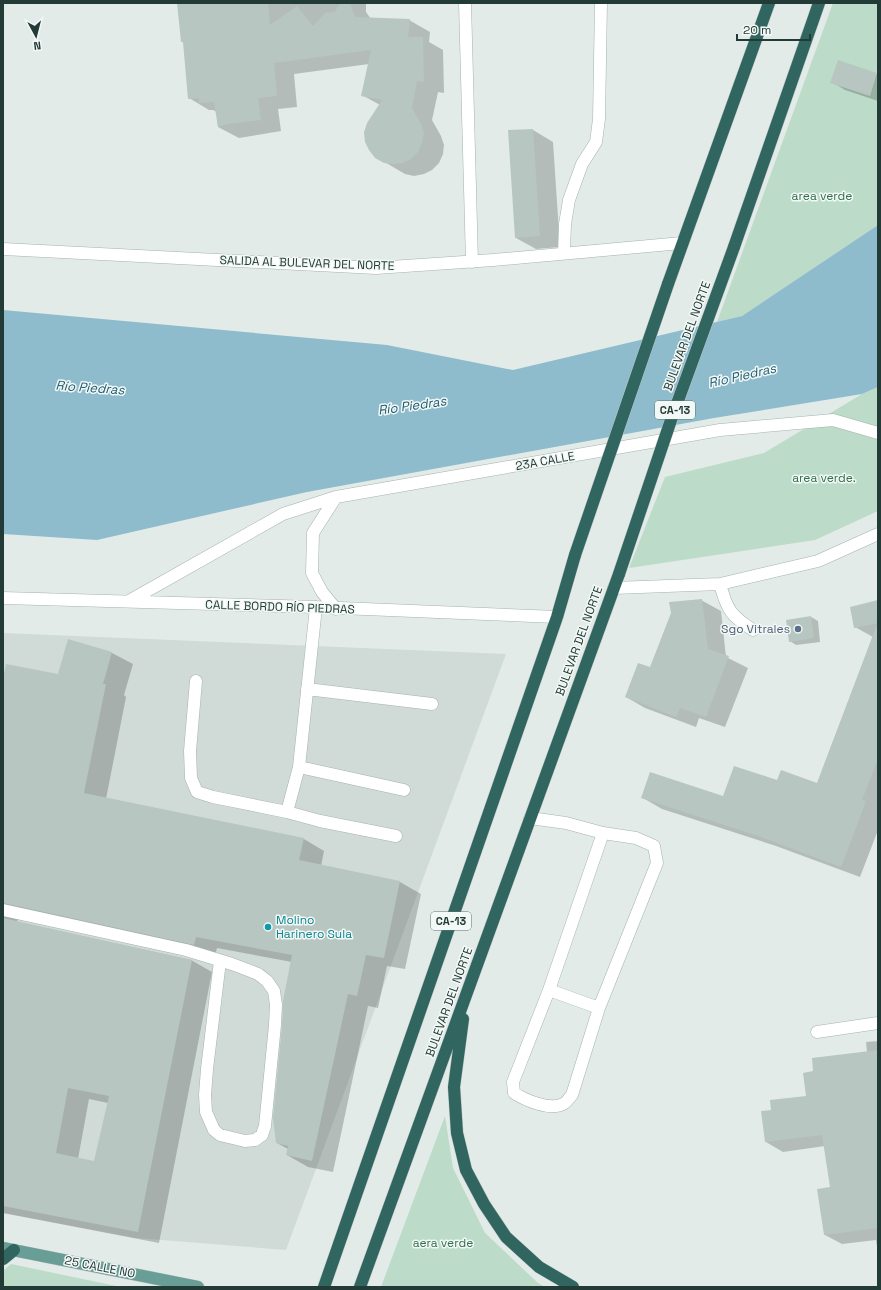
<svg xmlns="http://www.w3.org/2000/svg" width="881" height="1290" font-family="'Space Grotesk',sans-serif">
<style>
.built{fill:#d0dbd7}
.green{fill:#bcdbc8}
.water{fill:#8ebccd}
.shadow{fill:#0003;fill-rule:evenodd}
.building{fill:#b7c6c1;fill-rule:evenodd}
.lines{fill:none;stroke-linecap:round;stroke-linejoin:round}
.minor-casing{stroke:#a5b3af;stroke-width:13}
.major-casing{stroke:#c1c8c7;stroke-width:13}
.highway-casing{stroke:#c1c8c7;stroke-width:13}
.minor{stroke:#fff;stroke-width:12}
.major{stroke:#699e96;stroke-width:12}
.highway{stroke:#316560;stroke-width:12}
.highway-bridge-casing{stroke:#c1c8c7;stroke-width:13;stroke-linecap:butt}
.highway-bridge{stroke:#316560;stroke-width:12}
.service-dot{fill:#5c6f8a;stroke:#f2f8f6;stroke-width:1.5}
.culture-dot{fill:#0f9aa8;stroke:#f2f8f6;stroke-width:1.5}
.labels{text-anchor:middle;stroke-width:3;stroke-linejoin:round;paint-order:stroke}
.shield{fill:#f2f8f6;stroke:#617470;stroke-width:1}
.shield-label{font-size:11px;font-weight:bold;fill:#233b37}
.park-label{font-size:12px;fill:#306f4f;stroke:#f2f8f6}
.street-label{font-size:12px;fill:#233b37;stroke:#f2f8f6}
.service-label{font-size:12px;fill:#4e5e75;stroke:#f2f8f6;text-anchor:end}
.culture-label{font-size:12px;fill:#0d838f;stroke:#f2f8f6;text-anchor:start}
.water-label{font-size:13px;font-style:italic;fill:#215c73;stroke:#f2f8f6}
</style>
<rect width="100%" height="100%" fill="#e2ebe8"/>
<path class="built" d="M 3,633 L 506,654 L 286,1250 L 136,1238 L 3,1213 Z"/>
<path class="green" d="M 833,3 L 878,3 L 878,225 L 742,316 L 717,322 Z
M 878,387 L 878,511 L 815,540 L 629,568 L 665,477 L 764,453 L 862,394 Z
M 445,1116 L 453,1168 L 485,1233 L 538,1283 L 545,1287 L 381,1287 Z
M 11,1264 L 121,1287 L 3,1287 L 3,1271 Z"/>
<path class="water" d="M 878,225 L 878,387 L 862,394 L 714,418 L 307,492 L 97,540 L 3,534 L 3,310 L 387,345 L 513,370 L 742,316 Z"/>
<path class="shadow" d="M 178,3 L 366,3 L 366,12 L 371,19 L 409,20 L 430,32 L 429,42 L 443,50 L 444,93 L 438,92 L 432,120 L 441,136 L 444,145 L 443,154 L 439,163 L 432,170 L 424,174 L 414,176 L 405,174 L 376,157 L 380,105 L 362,95 L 369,64 L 294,74 L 297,107 L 278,109 L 281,131 L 239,138 L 218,127 L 217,112 L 213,110 L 209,110 L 189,98 L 185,43 L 182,42 Z
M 838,62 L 878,75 L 878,101 L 845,90 L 832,82 Z
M 533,130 L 553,142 L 560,247 L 536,249 L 516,238 Z
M 701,600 L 721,611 L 726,657 L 748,668 L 725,727 L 699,718 L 696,727 L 645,708 L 626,697 L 651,668 Z
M 878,601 L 878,830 L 860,877 L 776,846 L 662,809 L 643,798 L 724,797 L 778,781 L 817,784 L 873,637 L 855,627 Z
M 811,617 L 818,621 L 820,642 L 796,645 L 790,641 L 787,621 Z
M 69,640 L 112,653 L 133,664 L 124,695 L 126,697 L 106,799 L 304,839 L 324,851 L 321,866 L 400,882 L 421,894 L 405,969 L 387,966 L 378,1008 L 368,1006 L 333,1172 L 308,1167 L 287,1155 L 288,1149 L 277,1143 L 292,962 L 217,948 L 215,956 L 18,917 L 17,922 L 191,960 L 212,972 L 159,1243 L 3,1213 L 3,683 L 59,676 ZM 89,1099 L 108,1103 L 95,1162 L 78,1159 Z
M 878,1041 L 878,1253 L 876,1240 L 842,1244 L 825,1235 L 831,1188 L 825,1146 L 783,1152 L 766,1142 L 772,1111 L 807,1097 L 814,1072 L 867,1052 L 866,1042 Z"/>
<path class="building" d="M 177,3 L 268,3 L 270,25 L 297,6 L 313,26 L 325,13 L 335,12 L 340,3 L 350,3 L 355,17 L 410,19 L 408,37 L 423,37 L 424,82 L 417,81 L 412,108 L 421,124 L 424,133 L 422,143 L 418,152 L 411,159 L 403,163 L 393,164 L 384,163 L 375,158 L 369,150 L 365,142 L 364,132 L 367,123 L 382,100 L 361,96 L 371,50 L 274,63 L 277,96 L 258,98 L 261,120 L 228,124 L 218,127 L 214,102 L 199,103 L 199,98 L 188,99 L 183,42 L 181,42 Z
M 838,60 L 877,73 L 870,96 L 830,83 Z
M 533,129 L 540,236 L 515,238 L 508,130 Z
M 702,599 L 708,649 L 729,656 L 706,717 L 680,708 L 676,717 L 625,697 L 638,663 L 650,667 L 671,613 L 669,602 Z
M 878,600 L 878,623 L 854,628 L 850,607 Z
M 811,616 L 814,638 L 789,642 L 786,620 Z
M 876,627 L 878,627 L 878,759 L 862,800 L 866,801 L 841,867 L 755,835 L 641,798 L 650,772 L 723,796 L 734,766 L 777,780 L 781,770 L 817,783 Z
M 68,639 L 112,652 L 103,684 L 106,684 L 84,793 L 304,838 L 299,860 L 400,881 L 384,958 L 366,955 L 357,996 L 348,994 L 312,1161 L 286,1155 L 288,1146 L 276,1143 L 273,1118 L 282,1026 L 283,1001 L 292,955 L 196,937 L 194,945 L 3,903 L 3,678 L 6,664 L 58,674 Z
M 3,918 L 192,960 L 138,1232 L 3,1206 ZM 68,1088 L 109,1096 L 94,1161 L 56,1153 Z
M 878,1050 L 878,1228 L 824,1235 L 817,1189 L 830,1187 L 822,1135 L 765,1142 L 761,1111 L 771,1110 L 770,1100 L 806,1096 L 803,1073 L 813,1071 L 812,1058 Z"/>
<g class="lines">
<g class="minor-casing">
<path id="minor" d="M 465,3 L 472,262
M 3,249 L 376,268 L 493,260 L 682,243
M 564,253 L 565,224 L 569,200 L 582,164 L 596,142 L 599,119 L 601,3
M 720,584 C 727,610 731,616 753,630
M 614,588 L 720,584 L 818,561 L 878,534
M 3,598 L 316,607 L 557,617
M 129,601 L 283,514 L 336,497
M 316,607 L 299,767 L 287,812 L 320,821 L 396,836
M 336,609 L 322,592 L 312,573 L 313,533 L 336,497 L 720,430 L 833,420 L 878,433
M 196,681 L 190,751 L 191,778 L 197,792 L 213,797 L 287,812
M 307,689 L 432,704
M 299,767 L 404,790
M 530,818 L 566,823 L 603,833
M 603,833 L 636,838 L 654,846 L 657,863 L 599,1008 L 572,1095 C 569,1098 566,1103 563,1104 C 550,1111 525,1100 514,1093 L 513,1082 L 549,990 Z
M 3,910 L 186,950 L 232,964 L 258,974 L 267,981 L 274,991 L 276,1005 L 275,1025 L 265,1126 L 262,1135 L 255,1140 L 245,1141 L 220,1135 L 214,1130 L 206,1112 L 205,1095 L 207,1069 L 220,961
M 549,990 L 599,1008
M 817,1032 L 878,1023"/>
</g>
<g class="major-casing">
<path id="major" d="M 3,1248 L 198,1287"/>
</g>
<g class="highway-casing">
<path id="highway" d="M 734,247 L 819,3
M 668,284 L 769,3
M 463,1019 L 454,1087 L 457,1133 L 466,1170 L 484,1204 L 506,1237 L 539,1267 L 573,1287
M 3,1259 L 14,1250
M 324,1287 L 557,617 L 575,555
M 360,1287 L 619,574"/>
</g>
<use href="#minor" class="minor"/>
<use href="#major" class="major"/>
<use href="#highway" class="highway"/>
<g class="highway-bridge-casing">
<path id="highway-bridge" d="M 575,555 L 668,284
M 619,574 L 671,420 L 734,247"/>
</g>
<use href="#highway-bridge" class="highway-bridge"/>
</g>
<circle class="service-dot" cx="798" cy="629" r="4"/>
<circle class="culture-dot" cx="268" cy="927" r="4"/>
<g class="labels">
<g class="shield">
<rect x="655" y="401" width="40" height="18" rx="3"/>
<rect x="431" y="912" width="40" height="18" rx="3"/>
</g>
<g class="shield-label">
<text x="675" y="414">CA-13</text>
<text x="451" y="925">CA-13</text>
</g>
<g class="park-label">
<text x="822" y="200">area verde</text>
<text x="824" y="482">area verde.</text>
<text x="443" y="1247">aera verde</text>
</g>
<g class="street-label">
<text transform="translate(307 263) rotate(2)" y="4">SALIDA AL BULEVAR DEL NORTE</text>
<text transform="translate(687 336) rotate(-70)" y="4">BULEVAR DEL NORTE</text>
<text transform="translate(545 461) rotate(-10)" y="4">23A CALLE</text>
<text transform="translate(280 607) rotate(2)" y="4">CALLE BORDO RÍO PIEDRAS</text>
<text transform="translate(579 641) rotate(-70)" y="4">BULEVAR DEL NORTE</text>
<text transform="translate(449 1002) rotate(-70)" y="4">BULEVAR DEL NORTE</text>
<text transform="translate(100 1267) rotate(11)" y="4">25 CALLE NO</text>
</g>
<g class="service-label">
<text x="790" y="633">Sgo Vitrales</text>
</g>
<g class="culture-label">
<text x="276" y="924">Molino<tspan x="276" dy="14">Harinero Sula</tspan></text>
</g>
<g class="water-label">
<text transform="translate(742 375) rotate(-13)" y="5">Río Piedras</text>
<text transform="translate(90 387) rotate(4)" y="5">Río Piedras</text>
<text transform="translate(412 405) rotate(-8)" y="5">Río Piedras</text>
</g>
</g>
<rect width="881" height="1290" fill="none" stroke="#233b37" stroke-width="8"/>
<g transform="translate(36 36) rotate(173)" stroke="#f2f8f6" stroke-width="3" paint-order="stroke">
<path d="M0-3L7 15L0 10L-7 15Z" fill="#233b37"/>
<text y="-6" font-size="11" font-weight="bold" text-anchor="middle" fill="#233b37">N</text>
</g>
<path d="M737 34v6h73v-6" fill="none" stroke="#233b37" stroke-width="2"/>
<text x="743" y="34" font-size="12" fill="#233b37" stroke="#f2f8f6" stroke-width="3" paint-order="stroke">20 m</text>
</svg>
